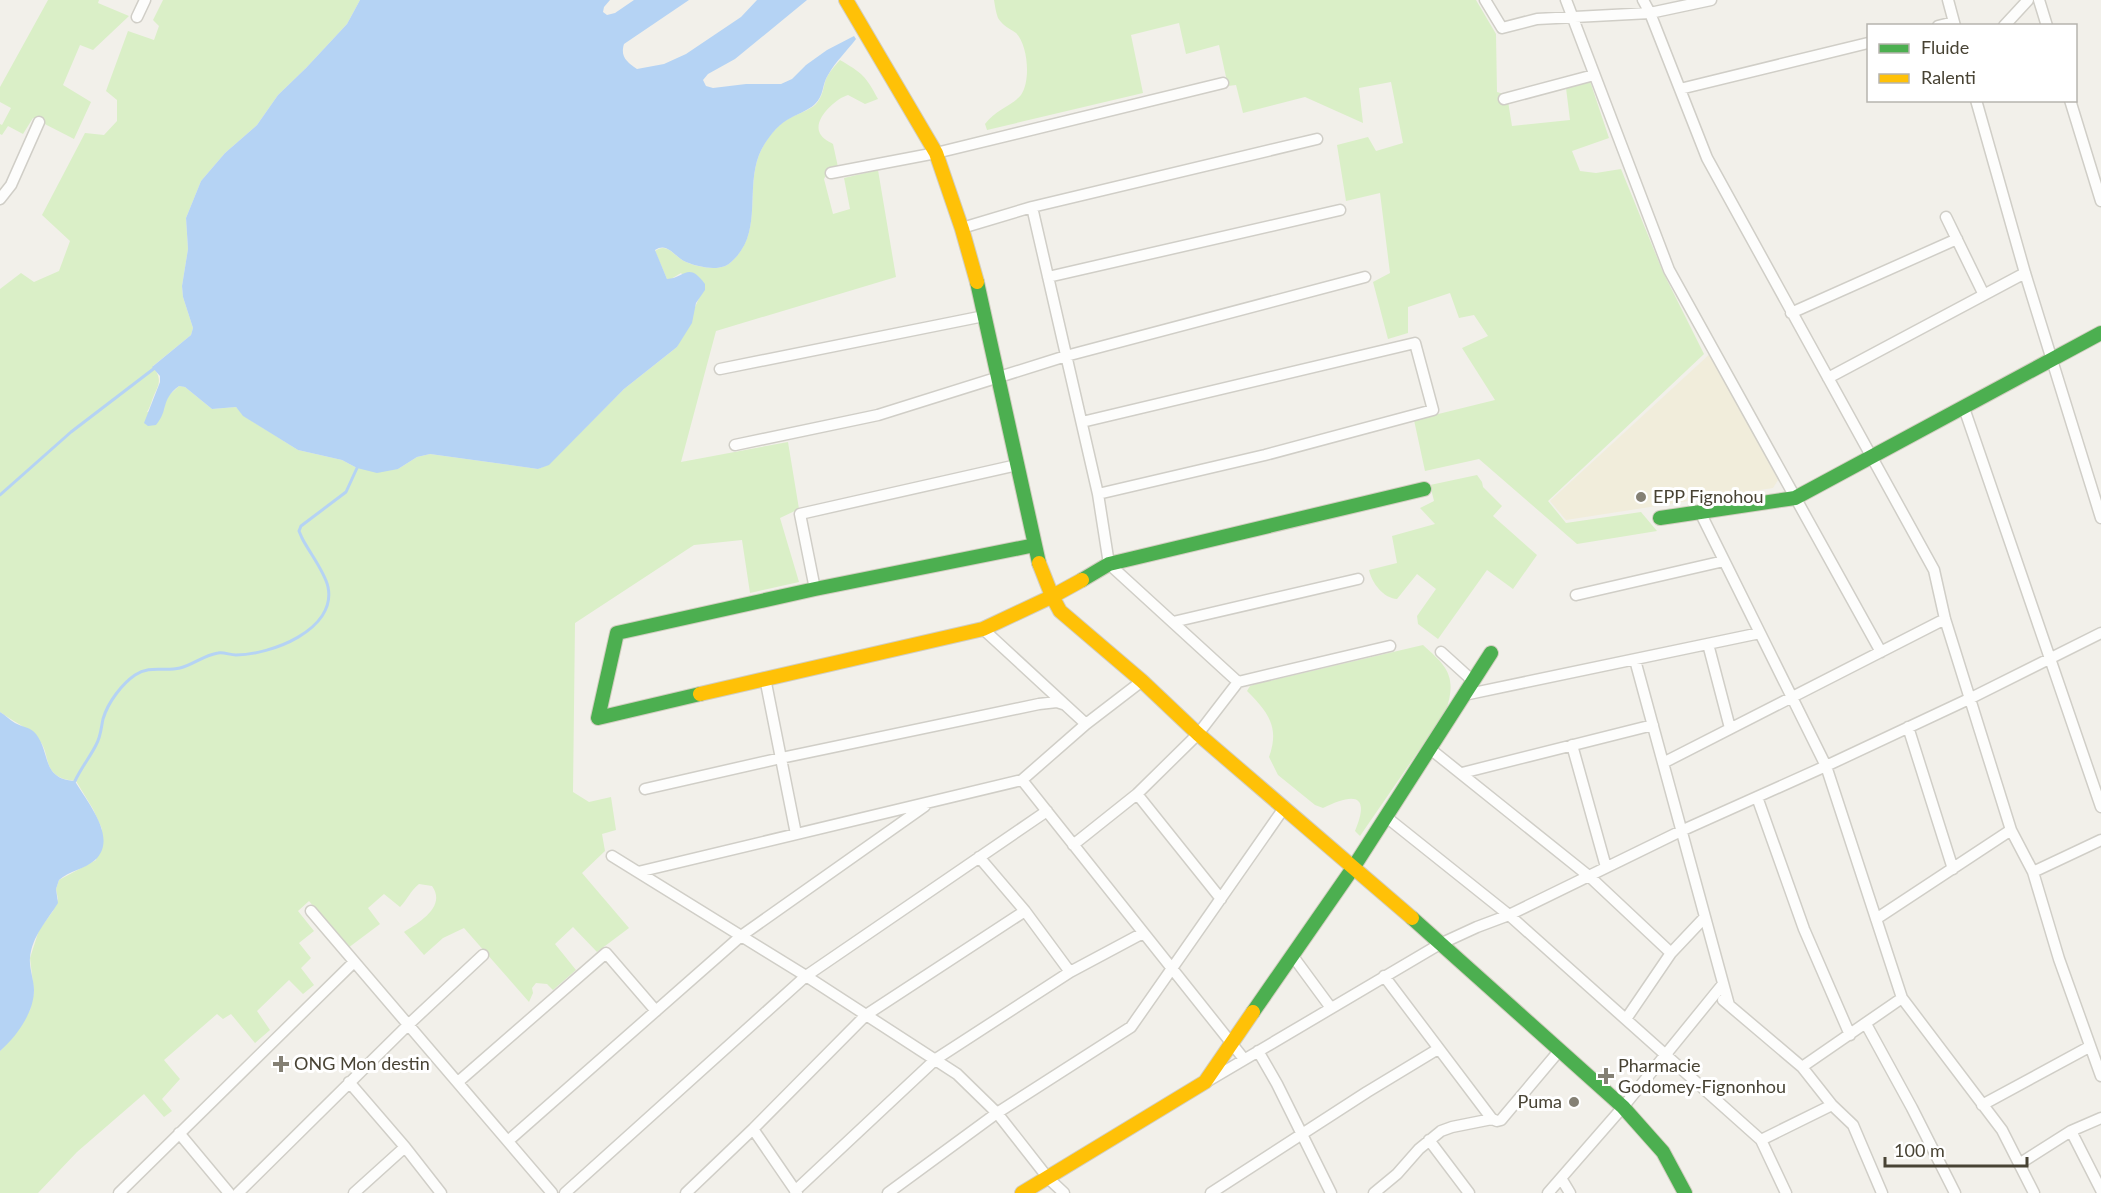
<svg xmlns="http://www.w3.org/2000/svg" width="2101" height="1193" font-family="Lato,sans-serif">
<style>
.education{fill:#f1eddb}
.green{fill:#daefc7}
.water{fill:#b5d3f4}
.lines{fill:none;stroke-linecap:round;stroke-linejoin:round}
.stream{stroke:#b5d3f4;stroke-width:3}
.street-casing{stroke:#d0cec7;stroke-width:13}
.fast-casing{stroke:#d2cec0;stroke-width:16}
.slow-casing{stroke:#d2cec0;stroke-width:16}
.street{stroke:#fdfdfc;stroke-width:10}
.fast{stroke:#4caf50;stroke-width:14}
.slow{stroke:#ffc107;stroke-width:14}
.poi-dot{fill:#848074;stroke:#fff;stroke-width:2}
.labels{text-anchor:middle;stroke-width:6;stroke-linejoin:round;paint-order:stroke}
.poi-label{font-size:18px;fill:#484334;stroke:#fff;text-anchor:start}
</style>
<rect width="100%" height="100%" fill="#f2f0ea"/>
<path class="education" d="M 1711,353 L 1778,480 L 1773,488 L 1566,520 L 1550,501 Z"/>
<path class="green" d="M 48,0 L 99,0 L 98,3 L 129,16 L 93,50 L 80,45 L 63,85 L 91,102 L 74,139 L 33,118 L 23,134 L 8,126 L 2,135 L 0,134 L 0,124 L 2,125 L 11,108 L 0,102 L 0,87 Z
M 163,0 L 360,0 L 347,24 L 306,68 L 278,95 L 257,125 L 225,153 L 201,181 L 186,218 L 188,249 L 182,286 L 183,297 L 193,328 L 191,335 L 153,366 C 160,377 161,381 155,393 C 152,399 151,406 147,412 L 164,410 L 165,399 L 179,386 L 185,387 L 212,409 L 236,407 L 244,416 L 298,450 L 342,460 L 357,468 L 398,469 L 417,457 L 430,454 L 538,469 L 549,464 L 624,389 L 677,347 L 700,296 L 681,273 L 671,279 L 667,279 L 655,251 C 668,241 675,258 686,262 C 697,267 720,272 730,263 C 764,234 745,191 759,155 C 764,142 776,126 788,119 C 796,114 809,111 816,104 C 823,96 823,88 826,79 C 829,72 835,66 840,60 C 862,73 866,76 878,99 L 865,104 L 848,95 C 837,98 815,117 819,131 C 821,138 828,141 833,144 L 838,167 L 829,170 L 824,179 L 833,214 L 850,209 L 844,178 L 878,170 L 896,277 L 716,331 L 681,462 L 788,442 L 799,509 L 780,518 L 799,582 L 750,593 L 742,540 L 694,545 L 575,623 L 573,792 L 589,802 L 611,797 L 616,830 L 602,834 L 605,851 L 582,873 L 629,928 L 597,952 L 573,927 L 555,944 L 576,970 L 553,990 L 547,984 L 536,983 L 532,988 L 533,993 L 529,1002 L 464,928 L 443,938 L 424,955 L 404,932 C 418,923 447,907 432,886 L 419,884 C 410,891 408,899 400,907 L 384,894 L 368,908 L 380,924 L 348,948 L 309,901 L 298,911 L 314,931 L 299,943 L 311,958 L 301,968 L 314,985 L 303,994 L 289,980 L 257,1011 L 270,1030 L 255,1043 L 231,1014 L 223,1019 L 217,1014 L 164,1060 L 180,1079 L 162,1099 L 172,1111 L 164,1117 L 144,1094 L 77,1152 L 38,1193 L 0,1193 L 0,1051 L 16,1033 L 30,1010 L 34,992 L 30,958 L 39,930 L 53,911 L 58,899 L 56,889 L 59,880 L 96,860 L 102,829 L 93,809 L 76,781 C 39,778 53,754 38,739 C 30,729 11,720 0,712 L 0,289 L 21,273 L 34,282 L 59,271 L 70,241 L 42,215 L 85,133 L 104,135 L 117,121 L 117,100 L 106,91 L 128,31 L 154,40 L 159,26 L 153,20 Z
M 994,0 L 1476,0 L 1496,34 L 1497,92 L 1507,95 L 1512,126 L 1570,120 L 1566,88 L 1590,81 L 1609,138 L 1572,151 L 1580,171 L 1596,173 L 1621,169 L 1663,272 L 1704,354 L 1548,501 L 1566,523 L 1641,512 L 1657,531 L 1577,544 L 1479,459 L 1425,471 L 1414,420 L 1495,400 L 1462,348 L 1488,336 L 1474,315 L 1459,318 L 1450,293 L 1408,307 L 1408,333 L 1388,339 L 1373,282 L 1390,273 L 1380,193 L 1346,201 L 1337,145 L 1368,137 L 1376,151 L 1403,143 L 1391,82 L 1359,88 L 1363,123 L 1305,97 L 1243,113 L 1236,85 L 1228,86 L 1219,45 L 1186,54 L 1179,23 L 1131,35 L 1143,93 L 987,130 L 985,124 C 995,110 1013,105 1021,95 C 1031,81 1028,45 1016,33 C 1009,28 1003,26 998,18 C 996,13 995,6 994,0 Z
M 1477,475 L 1482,482 L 1483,487 L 1502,506 L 1493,516 L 1537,555 L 1513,589 L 1487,570 L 1438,639 L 1418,624 L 1417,616 L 1436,589 L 1417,574 L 1397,599 C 1383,598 1372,583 1369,570 L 1397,563 L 1392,536 L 1435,524 L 1420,508 L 1434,501 L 1430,485 Z
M 1423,645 C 1448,667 1457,677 1446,711 L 1360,836 L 1355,831 C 1371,793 1353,793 1323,808 L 1315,805 L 1278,775 L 1269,757 C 1280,727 1268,712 1247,691 L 1250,686 L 1256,684 Z"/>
<path class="water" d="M 360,0 L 610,0 L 604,7 L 603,12 L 607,15 L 615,13 L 634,0 L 689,0 L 624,44 C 620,57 627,62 637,69 L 664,64 L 686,54 L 741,17 L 757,0 L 807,0 L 735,59 L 708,74 L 703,80 L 706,86 L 713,88 L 746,84 L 781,84 L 792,79 L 806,65 L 827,50 L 854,36 L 856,39 C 847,51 835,62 828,75 C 822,84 824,96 815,104 C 808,111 796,114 787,120 C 775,127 764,143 759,155 C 745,191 764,235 730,263 C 720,272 698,267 686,262 C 675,258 668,241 655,250 L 667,279 C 685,278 688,261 705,284 L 705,290 L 696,303 L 692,323 L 677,347 L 624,389 L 549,465 L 538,469 L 430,454 L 417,457 L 398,469 L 377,473 L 357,468 L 342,460 L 298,450 L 243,416 L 236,407 L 212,409 L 185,387 L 179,386 C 160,400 169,410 156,425 L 148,426 L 144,423 L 160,382 L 160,376 L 152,367 L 191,335 L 193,328 L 183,297 L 182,286 L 188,249 L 186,218 L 201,181 L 225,153 L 257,125 L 278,95 L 306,68 L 347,24 Z
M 0,712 C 5,715 10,720 15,723 C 22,727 31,727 36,734 C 51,753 41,779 75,781 C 86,801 119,838 95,860 C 85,869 69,871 59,880 L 56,889 L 58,903 C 47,921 32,936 30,958 C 29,968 34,980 34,990 C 34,1013 16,1037 0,1051 Z"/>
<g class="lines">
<path class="stream" d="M 0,495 L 71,432 L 156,367
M 75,781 C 81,768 90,757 96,745 C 101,736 101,728 103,719 C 108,702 122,684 135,675 C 150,665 164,672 180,668 C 193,665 204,655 218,653 C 224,652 230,655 236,655 C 270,655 337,630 328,587 C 325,572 309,552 302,538 L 299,531 L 301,526 L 346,492 L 357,468"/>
<g class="street-casing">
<path id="street" d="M 1485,0 L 1502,28 L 1537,19 L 1650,13 L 1711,0
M 1566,0 L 1669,270 L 1881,652
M 1643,0 L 1650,13 L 1707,158 L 1934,570 L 1945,619 L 2011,830 L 2033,872 L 2059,959 L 2101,1076
M 1948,0 L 1955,26
M 2039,0 L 2047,26
M 137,17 L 145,0
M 1938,26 L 1954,22
M 2004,26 L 2028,0
M 1680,89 L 1868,43
M 1504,99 L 1594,75
M 1976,100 L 2025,273 L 2101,518
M 2070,100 L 2101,201
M 831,173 L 936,153 L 1223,83
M 0,199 L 11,185 L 39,122
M 1032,207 L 1098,494 L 1109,564 L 1238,682
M 1946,217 L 1984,295
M 962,228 L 1032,207 L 1317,139
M 1048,277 L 1340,210
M 1791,313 L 1957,239
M 720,369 L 984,316
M 1828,378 L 2025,273
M 1964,408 L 2101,807
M 1082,422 L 1415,343 L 1433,410 L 1265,455 L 1098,494
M 735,445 L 878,415 L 1066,356 L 1365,277
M 1700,512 L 1826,766 L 1902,998 L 2002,1130 L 2034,1193
M 815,589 L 800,514 L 1017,465
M 1576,595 L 1724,561
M 1173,622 L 1358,579
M 983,629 L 1086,724
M 1708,644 L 1730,728
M 1441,652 L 1473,681
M 1635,660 L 1729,1005
M 765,678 L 796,834
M 1464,695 L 1760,633
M 1908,727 L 1953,869
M 1572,745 L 1606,867
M 1429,748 L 1590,877 L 1671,953
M 1663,763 L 1945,619
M 1462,773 L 1653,725
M 1022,780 L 1244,1059
M 645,789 L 781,758 L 1039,704 L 1057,702 L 1063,704
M 1137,794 L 1221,899
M 1757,797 L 1804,929 L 1850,1035
M 1385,816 L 1509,915 L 1761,1140 L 1786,1193
M 1073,845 L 1137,794 L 1198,734 L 1238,682 L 1390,646
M 612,856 L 806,976 L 957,1074 L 997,1113 L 1048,1178 L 1064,1193
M 979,857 L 1025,911 L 1070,972
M 638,872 L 1022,780 L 1086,724 L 1142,681
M 2033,872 L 2101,840
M 311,911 L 552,1193
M 1876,919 L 2011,830
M 1292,955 L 1331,1008
M 1384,976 L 1492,1119 L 1497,1121 L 1501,1120 L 1559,1051
M 1723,1000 L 1802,1067 L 1832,1105 L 1853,1125 L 1882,1193
M 1626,1019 L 1671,953 L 1705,917
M 1866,1024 L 1912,1108 L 1955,1193
M 1258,1051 L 1277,1084 L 1331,1193
M 1802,1067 L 1902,998
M 1208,1081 L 1440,944 L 1477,927 L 1509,915 L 1681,831 L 1826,766 L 1971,698 L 2101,633
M 349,1082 L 405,1147 L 441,1193
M 458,1082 L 606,953 L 656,1011
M 1982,1105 L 2089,1047
M 753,1129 L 797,1193
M 2071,1131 L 2101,1190
M 179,1133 L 229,1193
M 1429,1140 L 1469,1193
M 1761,1140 L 1832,1105
M 508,1141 L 741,936 L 925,806
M 2019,1164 L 2071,1131 L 2101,1118
M 1561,1178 L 1570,1193
M 795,1191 L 936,1059 L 1070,972 L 1143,933
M 119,1193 L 354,962
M 238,1193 L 408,1025 L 483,955
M 354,1193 L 405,1147
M 565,1193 L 806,976 L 1047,811
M 686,1193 L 753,1129 L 866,1015 L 1025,911
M 888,1193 L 997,1113 L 1131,1027 L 1284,808
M 1211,1193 L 1367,1092 L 1438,1049
M 1374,1193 L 1397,1174 L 1419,1149 L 1441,1131 L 1452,1127 L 1492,1119
M 1548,1193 L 1623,1107 L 1723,984"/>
</g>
<g class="fast-casing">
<path id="fast" d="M 977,282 L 1039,563
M 1660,518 L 1795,498 L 2101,333
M 1082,580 L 1109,564 L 1424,489
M 700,694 L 598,718 L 617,633 L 815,589 L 1035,545
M 1412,918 L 1623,1107 L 1663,1152 L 1685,1193
M 1253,1012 L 1353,868 L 1491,653"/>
</g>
<g class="slow-casing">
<path id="slow" d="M 846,0 L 936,153 L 962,229 L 977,282
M 1039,563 L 1052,596 L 1060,611 L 1142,681 L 1198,734 L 1412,918
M 700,694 L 983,629 L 1051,597 L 1082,580
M 1022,1193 L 1205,1082 L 1253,1012"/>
</g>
<use href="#street" class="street"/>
<use href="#fast" class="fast"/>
<use href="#slow" class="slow"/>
</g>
<g class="poi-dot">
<circle cx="1641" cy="497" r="6"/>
<path d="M278 1055h6v6h6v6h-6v6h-6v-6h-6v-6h6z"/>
<path d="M1603 1067h6v6h6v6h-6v6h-6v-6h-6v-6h6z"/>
<circle cx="1574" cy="1102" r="6"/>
</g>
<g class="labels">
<g class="poi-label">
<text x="1653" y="503">EPP Fignohou</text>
<text x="294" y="1070">ONG Mon destin</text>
<text x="1618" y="1072">Pharmacie<tspan x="1618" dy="21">Godomey-Fignonhou</tspan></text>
<text x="1562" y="1108" text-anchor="end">Puma</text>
</g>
</g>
<rect x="1867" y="24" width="210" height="78" fill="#ffffff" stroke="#b6b4ae" stroke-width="1.5"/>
<rect x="1879" y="44" width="30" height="9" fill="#4caf50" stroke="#b6b4ae" stroke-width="1.5"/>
<text x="1921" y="54" font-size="18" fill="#484334">Fluide</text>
<rect x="1879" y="74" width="30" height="9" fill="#ffc107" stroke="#b6b4ae" stroke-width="1.5"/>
<text x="1921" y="84" font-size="18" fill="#484334">Ralenti</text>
<path d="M1885 1157v9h142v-9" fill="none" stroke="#484334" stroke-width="3"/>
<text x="1894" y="1157" font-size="18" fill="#484334" stroke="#ffffff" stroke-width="4.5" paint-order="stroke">100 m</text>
</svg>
